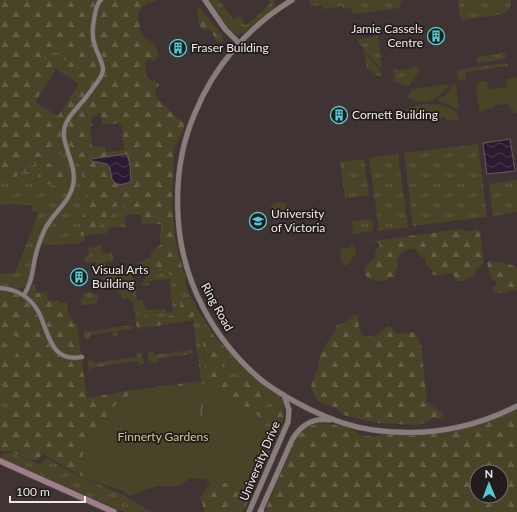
<svg xmlns="http://www.w3.org/2000/svg" width="517" height="512" font-family="Lato,sans-serif">
<style>
.grass{fill:url(#grass-tufts)}
.forest{fill:url(#forest-firs);fill-rule:evenodd}
.wetland{fill:url(#wetland-marsh)}
.garden{fill:#494328}
.water{fill:url(#water-waves);stroke:#665867}
.lines{fill:none;stroke-linecap:round;stroke-linejoin:round}
.stream{stroke:#665867;stroke-width:1.5}
.minor-casing{stroke:#5a514f;stroke-width:5.5}
.tertiary-casing{stroke:#5a514f;stroke-width:6}
.secondary-casing{stroke:#5a514f;stroke-width:7}
.minor{stroke:#897d7b;stroke-width:4}
.tertiary{stroke:#897d7b;stroke-width:5}
.secondary{stroke:#a07e87;stroke-width:5.5}
.labels{text-anchor:middle;stroke-width:3.5;stroke-linejoin:round;paint-order:stroke}
.poi-label{font-size:12px;fill:#efe8e7;stroke:#221d1c;text-anchor:start}
.street-label{font-size:12px;fill:#efe8e7;stroke:#221d1c}
.park-label{font-size:12px;fill:#d2c58e;stroke:#221d1c}
</style>
<defs>
<pattern id="grass-tufts" width="24" height="20" patternUnits="userSpaceOnUse"><rect width="24" height="20" fill="#494328"/><path d="M3 7l-1-3M5 7V3M7 7l1-3M15 17l-1-3M17 17v-4M19 17l1-3" fill="none" stroke="#645e47"/></pattern>
<pattern id="forest-firs" width="22" height="20" patternUnits="userSpaceOnUse"><rect width="22" height="20" fill="#494328"/><path d="M5 1l3.5 6h-7zM16 11l3.5 6h-7z" fill="#645e47"/></pattern>
<pattern id="wetland-marsh" width="20" height="14" patternUnits="userSpaceOnUse"><rect width="20" height="14" fill="#494328"/><path d="M1 5h8M5 5V1M11 12h8M15 12V8" fill="none" stroke="#645e47"/></pattern>
<pattern id="water-waves" width="16" height="10" patternUnits="userSpaceOnUse"><rect width="16" height="10" fill="#2c1b30"/><path d="M0 5q4-4 8 0t8 0" fill="none" stroke="#4b3c4e"/></pattern>
</defs>
<rect width="100%" height="100%" fill="#3f3433"/>
<path class="grass" d="M 208,0 L 219,0 L 233,19 L 239,16 L 243,19 L 244,24 L 247,25 L 269,5 L 269,0 L 275,0 L 275,6 L 273,9 L 258,21 L 245,32 L 238,35 C 228,32 215,9 208,0 Z
M 310,0 L 402,0 L 400,6 L 400,8 L 353,14 L 352,8 L 342,9 L 342,6 L 323,9 L 322,5 L 310,6 Z
M 458,0 L 511,0 C 511,6 510,12 503,14 L 462,20 L 460,16 Z
M 378,36 L 382,70 L 364,50 L 364,48 L 358,43 L 357,40 L 358,39 Z
M 364,52 L 382,72 L 382,76 L 378,76 L 367,68 Z
M 503,52 L 506,55 L 506,59 L 477,63 L 476,57 L 498,54 L 498,53 Z
M 507,63 L 507,66 L 466,72 L 466,79 L 460,80 L 458,78 L 457,73 L 461,69 Z
M 418,66 L 419,73 L 408,87 L 405,85 L 401,85 L 394,80 L 393,68 L 396,68 L 398,70 C 405,71 411,67 418,66 Z
M 478,144 L 487,217 L 413,226 L 404,153 Z
M 71,146 L 72,152 C 61,161 63,165 47,163 L 42,185 L 52,184 L 60,187 L 69,178 L 69,168 L 73,156 L 78,159 L 89,198 L 83,213 L 81,236 L 85,236 C 84,239 85,240 82,242 C 77,245 43,245 36,244 L 32,260 L 29,277 L 26,285 L 19,289 L 0,285 L 0,274 L 15,273 L 38,213 L 32,211 L 32,205 L 0,204 L 0,174 L 16,180 L 18,171 L 21,166 L 27,161 L 54,157 Z
M 398,154 L 408,227 L 379,231 L 369,158 Z
M 364,159 L 369,195 L 345,198 L 340,162 Z
M 517,180 L 517,212 L 493,216 L 489,184 Z
M270 211a9 9 0 1 1 18 0a9 9 0 1 1-18 0Z
M 124,205 L 138,212 L 139,214 L 126,215 L 124,221 L 126,227 L 121,228 L 121,227 L 108,228 L 108,233 L 98,234 L 100,219 L 112,215 L 113,207 Z
M 372,219 L 373,231 L 353,234 L 352,221 Z
M 101,246 L 102,254 L 110,253 L 110,252 L 112,252 L 112,256 L 113,256 L 114,261 L 105,262 L 106,267 L 115,266 L 115,269 L 120,268 L 120,269 L 123,269 L 123,270 L 133,268 L 132,275 L 135,284 L 137,300 L 143,300 L 144,306 L 146,306 L 147,310 L 166,309 L 167,313 L 173,312 L 170,293 L 171,293 L 170,279 L 149,281 L 149,285 L 141,286 C 145,278 146,281 145,271 L 162,271 L 178,278 L 186,277 C 185,284 187,289 190,296 L 180,304 L 181,308 L 178,314 C 172,317 159,318 151,317 C 144,316 143,314 135,315 L 133,302 L 128,298 L 122,299 L 121,295 L 115,289 L 113,282 L 102,283 L 102,276 L 100,276 L 100,271 L 97,271 L 96,262 L 85,263 L 84,257 L 89,256 L 88,248 Z
M 93,292 L 93,294 L 97,294 L 98,298 L 96,304 L 83,305 L 81,304 L 81,299 L 84,298 L 83,293 Z
M 196,307 L 207,324 C 194,337 212,365 201,381 L 193,320 Z
M 132,325 L 132,329 L 117,331 L 118,335 L 113,336 L 113,332 L 90,335 L 90,339 L 86,340 L 84,338 L 84,329 L 85,329 L 85,332 Z
M 5,329 L 19,337 L 15,362 L 6,345 L 4,342 L 0,342 L 0,331 Z
M 191,347 L 192,349 L 193,355 L 192,357 L 191,354 L 158,359 L 158,362 L 149,363 L 148,352 L 154,351 L 155,355 L 191,350 Z
M 225,347 L 234,356 L 247,368 C 241,376 236,379 226,382 L 224,374 Z
M 137,353 L 142,353 L 144,363 L 143,364 L 139,365 L 138,361 L 91,368 L 91,371 L 89,370 C 88,367 87,362 89,360 L 93,359 L 93,363 L 137,357 Z
M 2,374 L 5,376 L 3,391 C 9,400 13,399 11,412 L 6,415 L 2,429 L 0,430 L 0,375 Z
M 271,389 C 278,394 283,398 284,407 L 281,406 C 273,423 270,438 259,453 L 261,445 L 257,420 L 265,417 C 266,408 269,398 271,389 Z
M 9,452 L 41,465 L 46,458 L 73,473 L 123,495 L 152,512 L 124,512 L 0,457 L 4,453 L 6,454 Z"/>
<path class="forest" d="M 0,0 L 158,0 L 156,1 L 147,3 L 145,6 L 143,6 L 138,14 L 141,34 C 149,40 158,46 159,56 L 154,61 L 149,59 L 144,64 L 146,66 C 146,69 144,71 146,74 L 146,76 L 152,81 L 155,79 L 156,82 L 158,82 L 159,85 L 155,89 L 156,97 L 175,116 L 182,120 L 185,124 L 180,137 L 174,149 L 172,203 L 175,239 L 181,263 L 186,277 L 178,278 L 162,271 L 145,271 L 139,264 L 138,262 L 143,261 L 143,260 L 146,260 L 146,258 L 151,258 L 151,251 L 153,251 L 153,250 L 155,249 L 155,248 L 157,248 L 157,247 L 161,245 L 159,230 L 161,229 L 161,224 L 155,224 L 155,223 L 142,225 L 141,217 L 138,212 L 124,205 L 113,207 L 112,215 L 100,219 L 98,234 L 81,236 L 80,227 L 83,213 L 89,198 L 78,159 L 73,156 L 69,168 L 69,178 L 67,186 L 60,187 L 52,184 L 41,185 L 38,181 L 39,175 L 43,172 L 45,165 L 47,163 C 63,165 61,161 72,152 L 71,146 L 54,157 L 26,161 L 21,166 L 18,171 L 16,180 L 0,174 ZM 56,69 L 79,84 L 58,116 L 35,102 ZM 97,114 L 101,114 L 102,125 L 121,123 L 124,150 L 106,152 L 105,146 L 92,147 L 90,126 L 92,126 L 91,117 L 97,116 Z
M 198,8 L 201,9 L 222,35 L 223,42 L 217,42 L 211,30 L 203,31 L 199,24 L 197,9 Z
M 462,229 L 467,233 L 469,231 L 473,231 L 474,230 L 477,230 L 480,232 L 484,263 L 481,265 L 481,268 L 476,269 L 475,275 L 462,281 L 457,281 L 454,278 L 454,274 C 446,271 441,278 432,274 L 432,271 L 426,264 L 425,257 L 423,258 C 420,256 419,252 416,250 C 408,245 401,253 397,259 L 398,268 L 395,269 L 396,274 L 394,277 L 391,277 C 378,288 349,275 375,258 L 375,251 L 380,246 L 379,243 L 372,241 Z
M 489,261 C 498,262 510,263 517,268 L 517,291 L 516,291 L 513,290 L 503,293 L 494,292 L 492,288 L 498,283 C 488,278 490,273 487,263 Z
M 33,283 L 36,285 L 36,293 L 47,291 L 48,301 L 59,300 L 59,303 L 67,302 C 68,313 68,317 77,324 L 87,398 L 116,393 L 119,392 L 201,381 C 209,369 202,343 201,329 L 207,324 L 214,336 L 225,347 L 224,374 L 226,382 C 236,379 241,376 247,368 L 271,389 C 269,398 266,408 266,417 L 262,420 L 260,452 C 271,439 274,422 281,406 L 284,407 L 284,417 L 280,429 L 243,512 L 204,512 L 202,502 L 199,496 L 202,497 L 207,486 L 211,483 L 205,479 L 192,478 L 182,474 L 123,491 L 83,477 L 43,454 L 37,460 L 30,460 L 9,451 L 0,451 L 0,430 L 2,429 L 0,421 L 6,415 L 11,412 C 13,399 9,400 3,391 L 5,376 L 2,374 L 0,375 L 0,342 L 4,342 L 6,345 L 15,361 L 19,338 L 5,329 L 0,331 L 0,291 L 6,291 L 21,295 L 29,294 L 30,289 Z
M 190,296 C 191,299 195,302 196,305 C 197,309 194,316 193,320 L 137,329 L 135,315 C 143,314 143,316 150,317 C 156,318 175,317 178,313 C 181,309 180,305 181,301 L 184,301 Z
M 353,315 L 358,315 L 359,328 L 364,337 L 373,336 L 380,333 L 380,331 L 388,326 L 392,327 L 396,334 L 414,332 L 421,344 L 427,402 L 444,414 L 440,419 L 433,418 L 426,422 L 418,425 L 378,423 L 343,415 C 337,403 329,409 319,401 C 315,398 313,392 311,387 L 318,367 L 320,355 L 326,344 L 335,332 L 335,329 L 338,324 L 344,323 Z
M 517,409 L 517,512 L 266,512 L 267,506 L 294,442 L 297,437 L 305,429 L 310,426 L 320,423 L 337,425 L 352,429 L 360,435 L 374,437 L 381,434 L 400,435 L 433,434 L 456,431 L 474,426 L 492,420 ZM 477,472 L 501,472 L 501,496 L 477,496 Z"/>
<path class="wetland" d="M 50,52 C 66,52 78,52 87,67 L 86,72 L 82,73 L 77,71 L 76,65 L 67,60 L 51,62 L 42,58 L 42,54 Z
M 35,161 L 37,161 C 39,170 28,179 20,179 L 18,178 C 19,168 26,162 35,161 Z"/>
<path class="garden" d="M 517,77 L 517,113 L 513,113 L 513,109 L 510,109 L 509,104 L 494,105 L 494,108 L 485,109 L 485,111 L 480,112 L 481,115 L 480,115 L 476,86 L 479,85 L 478,82 L 487,81 L 488,89 L 507,87 L 506,79 Z
M 448,84 L 449,86 C 437,100 425,107 407,97 L 413,89 Z
M 454,84 L 456,84 L 459,108 L 458,109 L 447,104 L 437,101 L 446,94 Z
M 426,104 C 437,104 450,105 458,114 L 459,121 L 446,120 L 445,117 L 437,118 L 436,114 L 406,118 L 406,115 L 399,116 C 407,108 415,105 426,104 Z
M 351,243 L 353,243 L 353,247 L 355,247 L 356,256 L 353,256 L 353,258 L 351,259 L 351,262 L 348,263 L 348,265 L 344,265 L 344,263 L 342,263 L 340,250 L 342,250 L 342,248 L 351,247 Z
M 207,383 L 237,401 L 264,420 L 263,442 L 261,449 L 255,460 L 246,488 L 230,483 L 211,483 L 205,479 L 197,479 L 191,478 L 179,486 L 159,486 L 148,489 L 130,496 L 123,491 L 83,477 L 80,463 L 87,442 L 98,426 L 117,403 L 130,394 L 192,384 Z"/>
<path class="water" d="M 510,139 L 515,171 L 487,174 L 483,143 Z
M 127,154 L 130,165 L 131,181 C 126,184 122,185 116,184 L 112,179 L 110,168 L 107,164 L 92,161 L 90,159 Z"/>
<g class="lines">
<path class="stream" d="M 202,405 L 201,415 L 202,416"/>
<g class="minor-casing">
<path id="minor" d="M 0,288 C 16,289 30,297 38,311 C 49,331 49,363 82,357
M 24,295 C 32,282 32,272 35,258 C 37,248 41,238 45,229 C 53,213 70,202 73,185 C 78,165 59,142 65,126 C 68,116 77,108 83,101 C 88,95 93,88 98,81 C 100,78 103,74 103,70 C 103,62 97,53 95,46 C 91,35 93,25 95,14 C 96,9 97,3 101,0"/>
</g>
<g class="tertiary-casing">
<path id="tertiary" d="M 205,0 L 225,29 L 239,43
M 292,0 C 249,26 214,66 195,113 C 181,145 176,180 178,215 C 181,281 214,342 265,383 C 279,393 293,401 309,409 C 329,419 351,427 373,430 C 423,437 472,429 517,406
M 249,512 L 288,422 L 289,410 L 284,395
M 260,512 L 292,440 C 300,426 313,417 330,420"/>
</g>
<g class="secondary-casing">
<path id="secondary" d="M 0,461 L 114,512
M 261,511 L 261,512"/>
</g>
<use href="#minor" class="minor"/>
<use href="#tertiary" class="tertiary"/>
<use href="#secondary" class="secondary"/>
</g>
<defs>
<g id="building-ring" transform="scale(0.9)"><circle r="9.5" fill="#221d1c" stroke="#51ccd2" stroke-width="1.5"/><path d="M-4-6H4V6H1V3H-1V6H-4ZM-2.5-4.3h1.7v1.8h-1.7ZM.8-4.3h1.7v1.8H.8ZM-2.5-1h1.7V.8h-1.7ZM.8-1h1.7V.8H.8Z" fill="#51ccd2"/></g>
<g id="university-ring" transform="scale(0.9)"><circle r="9.5" fill="#221d1c" stroke="#51ccd2" stroke-width="1.5"/><path d="M0-5L7-2L0 1L-7-2ZM-4 1L0 2.5L4 1V4Q0 6-4 4Z" fill="#51ccd2"/></g>
</defs>
<g fill-rule="evenodd">
<use href="#building-ring" x="436" y="36"/>
<use href="#building-ring" x="178" y="48"/>
<use href="#building-ring" x="339" y="115"/>
<use href="#university-ring" x="258" y="221"/>
<use href="#building-ring" x="79" y="277"/>
</g>
<g class="labels">
<g class="poi-label">
<text x="423" y="33" text-anchor="end">Jamie Cassels<tspan x="423" dy="14">Centre</tspan></text>
<text x="191" y="52">Fraser Building</text>
<text x="352" y="119">Cornett Building</text>
<text x="271" y="218">University<tspan x="271" dy="14">of Victoria</tspan></text>
<text x="92" y="274">Visual Arts<tspan x="92" dy="14">Building</tspan></text>
</g>
<g class="street-label">
<text transform="translate(217 307) rotate(61)" y="4">Ring Road</text>
<text transform="translate(260 461) rotate(-67)" y="4">University Drive</text>
</g>
<g class="park-label">
<text x="163" y="441">Finnerty Gardens</text>
</g>
</g>
<g transform="translate(489 484) rotate(359)"><circle r="19" fill="#221d1c" stroke="#746e6d"/>
<path d="M0-3L7 15L0 10L-7 15Z" fill="#51ccd2"/>
<text y="-6" font-size="11" font-weight="bold" text-anchor="middle" fill="#efe8e7">N</text>
</g>
<path d="M10 496v6h75v-6" fill="none" stroke="#efe8e7" stroke-width="2"/>
<text x="16" y="496" font-size="12" fill="#efe8e7" stroke="#221d1c" stroke-width="3" paint-order="stroke">100 m</text>
</svg>
